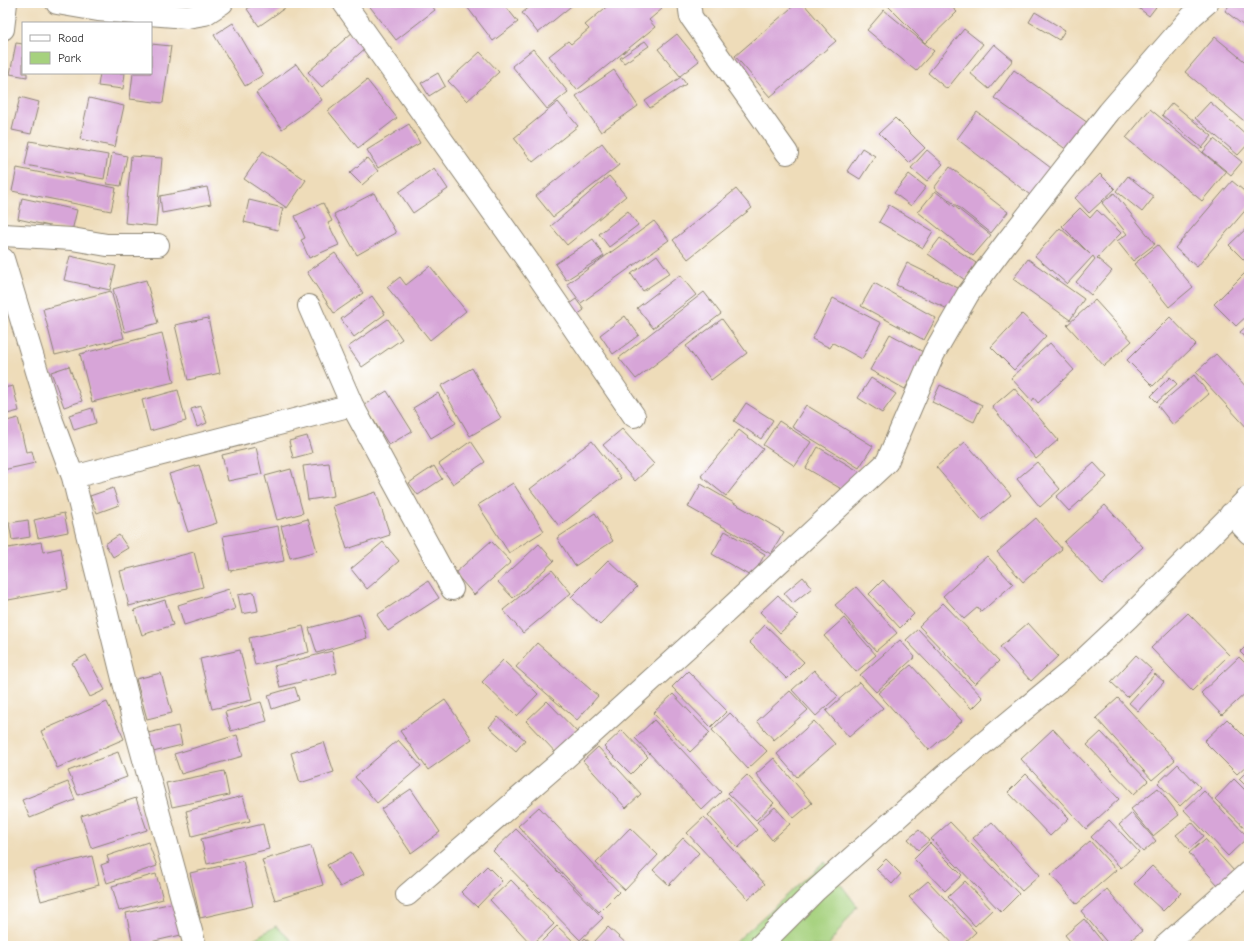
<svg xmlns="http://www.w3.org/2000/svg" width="1252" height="949" font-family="'Comic Neue',sans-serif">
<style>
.green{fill:#a6d17e;stroke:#687e54}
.building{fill:#d7a5d8}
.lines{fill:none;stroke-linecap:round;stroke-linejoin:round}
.street-casing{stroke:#8c8472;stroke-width:24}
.street{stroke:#fff;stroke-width:22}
</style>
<rect width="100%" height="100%" fill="#fff"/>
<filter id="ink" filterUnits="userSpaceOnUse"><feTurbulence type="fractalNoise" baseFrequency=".025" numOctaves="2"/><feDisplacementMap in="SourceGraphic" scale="8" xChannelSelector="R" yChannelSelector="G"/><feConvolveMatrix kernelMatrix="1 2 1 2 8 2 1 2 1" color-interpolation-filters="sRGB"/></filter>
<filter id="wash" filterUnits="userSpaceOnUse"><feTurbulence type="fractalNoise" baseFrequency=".012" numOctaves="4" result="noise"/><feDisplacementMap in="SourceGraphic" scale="16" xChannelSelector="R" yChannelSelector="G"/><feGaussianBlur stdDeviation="0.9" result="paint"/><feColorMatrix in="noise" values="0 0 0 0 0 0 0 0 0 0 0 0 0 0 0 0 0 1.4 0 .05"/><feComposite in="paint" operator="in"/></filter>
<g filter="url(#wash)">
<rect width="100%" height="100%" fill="#eedcb9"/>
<path class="green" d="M 824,862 L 857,906 L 828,946 L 731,946 Z
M 276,926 L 297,946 L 242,946 Z"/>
<g id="blocks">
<path class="building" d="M 256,3 L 292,3 L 259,26 L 247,9 Z
M 367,3 L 430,3 L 435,10 L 396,40 Z
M 464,3 L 503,3 L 518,22 L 493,41 Z
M 535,3 L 575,3 L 538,33 L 522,13 Z
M 611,3 L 657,3 L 662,9 L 649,20 L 655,27 L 577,90 L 549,56 L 568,41 L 571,44 L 589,29 L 585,25 Z
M 797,3 L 803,3 L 836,41 L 770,97 L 735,56 Z
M 885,3 L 947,3 L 957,12 L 925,43 Z
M 1132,3 L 1159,3 L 1149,16 Z
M 1231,3 L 1249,3 L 1249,30 L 1225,11 Z
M 884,10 L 934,51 L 916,71 L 867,30 Z
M 1035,12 L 1065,30 L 1059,40 L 1029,22 Z
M 233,23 L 263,75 L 245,86 L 214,35 Z
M 964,29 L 983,44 L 947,89 L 928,73 Z
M 355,30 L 369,45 L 322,87 L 308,72 Z
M 677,34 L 699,61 L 680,76 L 658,49 Z
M 1215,37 L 1249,65 L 1249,125 L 1185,72 Z
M 645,41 L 649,46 L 624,63 L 620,58 Z
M 16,43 L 23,44 L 23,73 L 27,73 L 27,77 L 10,74 Z
M 151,44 L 171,46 L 163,103 L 130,99 L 133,73 L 151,73 Z
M 994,44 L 1013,60 L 989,89 L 970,73 Z
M 533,49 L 568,92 L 547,109 L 512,66 Z
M 480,52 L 499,72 L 467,101 L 448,81 Z
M 296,64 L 322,100 L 282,129 L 256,93 Z
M 614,70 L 638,106 L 601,132 L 576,96 Z
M 1014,70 L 1088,123 L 1067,150 L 994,98 Z
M 100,73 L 125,73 L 123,89 L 98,86 Z
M 438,73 L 445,86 L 429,96 L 421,83 Z
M 681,77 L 686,84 L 650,108 L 645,101 Z
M 367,80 L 397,118 L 358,148 L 328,111 Z
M 20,97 L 39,102 L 31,134 L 12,130 Z
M 89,98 L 124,106 L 115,147 L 80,139 Z
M 558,102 L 578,126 L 533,162 L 514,138 Z
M 1210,102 L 1249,137 L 1249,143 L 1238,155 L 1195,118 Z
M 1172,103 L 1212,136 L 1202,148 L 1162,115 Z
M 1150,109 L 1226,172 L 1202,201 L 1126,138 Z
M 977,112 L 1055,171 L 1034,198 L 957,139 Z
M 895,118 L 925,148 L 909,163 L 879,133 Z
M 409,124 L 420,143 L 378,168 L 367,150 Z
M 1214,139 L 1242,162 L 1231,175 L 1203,152 Z
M 30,141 L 108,155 L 104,179 L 25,165 Z
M 602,143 L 619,165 L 553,217 L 536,196 Z
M 862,148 L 875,156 L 860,179 L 847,171 Z
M 927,150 L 943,164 L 927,181 L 911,168 Z
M 263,151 L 306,180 L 287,208 L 244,179 Z
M 112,153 L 127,156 L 121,186 L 107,184 Z
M 131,156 L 162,158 L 156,226 L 125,223 Z
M 367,158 L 378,171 L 362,185 L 350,173 Z
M 950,167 L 1008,212 L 991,233 L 934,188 Z
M 17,168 L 116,188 L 111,211 L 12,191 Z
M 434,168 L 448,189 L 413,213 L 399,192 Z
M 909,174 L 926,187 L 911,206 L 894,193 Z
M 1100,174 L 1115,189 L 1089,213 L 1075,198 Z
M 609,176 L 626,196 L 567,245 L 551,226 Z
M 1128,176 L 1154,197 L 1142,212 L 1116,191 Z
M 1232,181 L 1249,195 L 1249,206 L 1197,267 L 1175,248 Z
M 207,187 L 211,204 L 162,213 L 160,196 Z
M 736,189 L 752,208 L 688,259 L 673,240 Z
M 935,191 L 991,235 L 973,256 L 918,212 Z
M 374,193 L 396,233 L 357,255 L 334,214 Z
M 1114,193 L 1155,244 L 1133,261 L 1117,241 L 1127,234 L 1102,203 Z
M 22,198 L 77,210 L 72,231 L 18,219 Z
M 249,200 L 283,208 L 278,230 L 244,222 Z
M 323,203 L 332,221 L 328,223 L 339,245 L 309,258 L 301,240 L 305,238 L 295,216 Z
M 889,205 L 933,231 L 923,248 L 879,222 Z
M 1080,208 L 1090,218 L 1097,210 L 1121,233 L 1097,258 L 1112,271 L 1091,295 L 1076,282 L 1095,259 L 1093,256 L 1067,284 L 1035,256 L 1060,228 L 1090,254 L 1062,226 Z
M 628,211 L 638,225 L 609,247 L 599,234 Z
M 654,221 L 669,240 L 581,303 L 567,284 Z
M 1249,226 L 1249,260 L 1246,262 L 1229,245 Z
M 940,238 L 976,263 L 965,280 L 928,254 Z
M 593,239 L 604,256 L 566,280 L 555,264 Z
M 1158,245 L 1193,287 L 1169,307 L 1134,264 Z
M 335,253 L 363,293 L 334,313 L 307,272 Z
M 657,255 L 670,273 L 643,291 L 631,274 Z
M 70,256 L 116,266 L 110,290 L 64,280 Z
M 1028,259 L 1084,299 L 1070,320 L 1013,279 Z
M 907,263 L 960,289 L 950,310 L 896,285 Z
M 430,266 L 466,311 L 430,340 L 387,287 L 400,277 L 406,285 Z
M 1249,269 L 1249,314 L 1236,326 L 1214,304 Z
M 680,275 L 696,295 L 653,328 L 637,308 Z
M 146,280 L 158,323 L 125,332 L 113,289 Z
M 874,283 L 936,318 L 924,340 L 861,306 Z
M 111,291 L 124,338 L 55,355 L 43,309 Z
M 704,292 L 721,314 L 636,379 L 619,358 Z
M 372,296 L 385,314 L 354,337 L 341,319 Z
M 833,298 L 881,323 L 862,359 L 833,343 L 830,348 L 812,339 Z
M 576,299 L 584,310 L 574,317 L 565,307 Z
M 1095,300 L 1132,341 L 1104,366 L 1067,325 Z
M 1022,314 L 1046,336 L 1014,370 L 991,347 Z
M 625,316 L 639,335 L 613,354 L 600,335 Z
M 1170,317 L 1196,344 L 1153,386 L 1127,360 Z
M 208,318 L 220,373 L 188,380 L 175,325 Z
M 388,319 L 402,339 L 362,367 L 348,347 Z
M 722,319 L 747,353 L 711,380 L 686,346 Z
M 1249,324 L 1249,343 L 1240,332 Z
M 162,333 L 174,382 L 92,402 L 80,354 Z
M 890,334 L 925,353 L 905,389 L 870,370 Z
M 1050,343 L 1074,370 L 1038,403 L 1034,398 L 1032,401 L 1011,378 Z
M 1216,354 L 1249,390 L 1249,430 L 1196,372 Z
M 69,366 L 82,401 L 64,407 L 51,372 Z
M 472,368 L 501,418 L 470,436 L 441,386 Z
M 1194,375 L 1209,394 L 1173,425 L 1158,406 Z
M 1170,377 L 1177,384 L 1157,402 L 1151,396 Z
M 871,378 L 896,394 L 882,413 L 858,398 Z
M 940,385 L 982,405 L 974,422 L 932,402 Z
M 13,386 L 19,411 L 3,415 L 3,388 Z
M 1014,388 L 1058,440 L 1036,459 L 992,407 Z
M 178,390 L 186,421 L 150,431 L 142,400 Z
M 387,391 L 412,431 L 389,445 L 364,405 Z
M 438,393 L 456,423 L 431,438 L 413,408 Z
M 746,403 L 773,420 L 761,439 L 734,421 Z
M 806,405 L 873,446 L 859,468 L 792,427 Z
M 201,406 L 207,423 L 197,427 L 191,409 Z
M 92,408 L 96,423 L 74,430 L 69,415 Z
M 18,418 L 26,452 L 32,451 L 35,463 L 3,470 L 3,422 Z
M 779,421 L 811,442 L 795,466 L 763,445 Z
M 622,429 L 654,464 L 635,481 L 603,445 Z
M 739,430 L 763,449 L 726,496 L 701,476 Z
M 307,436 L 312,453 L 293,458 L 289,441 Z
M 471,441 L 485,462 L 453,484 L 439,464 Z
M 592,441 L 621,478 L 559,526 L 530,489 Z
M 965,442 L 1011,495 L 982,520 L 936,467 Z
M 256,447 L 262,474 L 228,481 L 222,455 Z
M 818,447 L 860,472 L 848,493 L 806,468 Z
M 1037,462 L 1060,489 L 1040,507 L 1017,479 Z
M 329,463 L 334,496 L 308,500 L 303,466 Z
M 1094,463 L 1107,477 L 1069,511 L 1056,497 Z
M 199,465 L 217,523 L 188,532 L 169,474 Z
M 434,466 L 442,479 L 418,495 L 409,483 Z
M 291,469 L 303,513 L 277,520 L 265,476 Z
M 513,483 L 544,531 L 509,553 L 478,505 Z
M 701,484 L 784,532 L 771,554 L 688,507 Z
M 113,488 L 119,505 L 97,513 L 90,496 Z
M 376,492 L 390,535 L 347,549 L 333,506 Z
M 1105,505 L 1143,547 L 1102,584 L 1064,542 Z
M 64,513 L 68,532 L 38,538 L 34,520 Z
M 595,513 L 613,541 L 575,566 L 557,538 Z
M 1036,518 L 1062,549 L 1023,582 L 997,552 Z
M 308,519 L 317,551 L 290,558 L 281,526 Z
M 28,520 L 30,537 L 12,540 L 9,523 Z
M 278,526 L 284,561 L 230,571 L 223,536 Z
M 725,531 L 765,554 L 752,577 L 712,554 Z
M 119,535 L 128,548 L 113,557 L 105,544 Z
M 491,541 L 511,562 L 474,595 L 455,573 Z
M 41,542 L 43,552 L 61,548 L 68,589 L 3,601 L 3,549 Z
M 383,542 L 399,561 L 367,589 L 351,569 Z
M 539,544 L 554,561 L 513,598 L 498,582 Z
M 194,552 L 203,587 L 129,606 L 120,571 Z
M 987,556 L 1013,584 L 981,612 L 978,607 L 964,619 L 943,596 Z
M 608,560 L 637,587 L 600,625 L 571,597 Z
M 552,570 L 571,593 L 523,633 L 503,610 Z
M 803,577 L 812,588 L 793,603 L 784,593 Z
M 883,580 L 914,614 L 900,628 L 869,594 Z
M 428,581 L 439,598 L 388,631 L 377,615 Z
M 856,587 L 897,633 L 876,651 L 835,605 Z
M 229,589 L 235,609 L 184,625 L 178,605 Z
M 254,592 L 258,611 L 242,614 L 238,595 Z
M 778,595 L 798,616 L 780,633 L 760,612 Z
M 165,600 L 173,625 L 142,635 L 134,610 Z
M 943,603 L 999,661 L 975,684 L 919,626 Z
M 1188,613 L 1229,655 L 1192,691 L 1151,648 Z
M 360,614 L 367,638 L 317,653 L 309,628 Z
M 844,618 L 876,655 L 856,672 L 824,636 Z
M 1028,623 L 1058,656 L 1031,681 L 1000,647 Z
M 765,625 L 804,662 L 787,679 L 749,642 Z
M 303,626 L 309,652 L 255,665 L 249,638 Z
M 918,629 L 983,698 L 972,709 L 906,640 Z
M 900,640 L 915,657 L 876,692 L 860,675 Z
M 537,643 L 598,696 L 577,720 L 516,667 Z
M 1249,643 L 1249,661 L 1240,652 Z
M 240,650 L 252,700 L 212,709 L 200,659 Z
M 332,651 L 337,673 L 280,687 L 274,666 Z
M 86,655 L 105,690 L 90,697 L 72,663 Z
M 1136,655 L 1152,670 L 1127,697 L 1111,682 Z
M 1239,657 L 1249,667 L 1249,690 L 1222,715 L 1201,693 Z
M 503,660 L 538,694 L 517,716 L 482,682 Z
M 911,665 L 962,721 L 929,750 L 878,693 Z
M 814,670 L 838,696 L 816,716 L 792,690 Z
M 688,671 L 727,711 L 711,727 L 672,687 Z
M 161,673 L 172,713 L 147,719 L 136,679 Z
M 1155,674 L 1164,682 L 1138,711 L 1129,703 Z
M 859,682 L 883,708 L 849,737 L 826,711 Z
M 295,687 L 299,700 L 272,709 L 268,695 Z
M 790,691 L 808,710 L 774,740 L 757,721 Z
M 673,694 L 710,733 L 690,752 L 653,713 Z
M 1118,698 L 1175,760 L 1152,780 L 1096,718 Z
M 445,700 L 472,739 L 428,770 L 400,731 Z
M 547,701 L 581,736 L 559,756 L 526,721 Z
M 107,702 L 124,739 L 57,768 L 41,731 Z
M 261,702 L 267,721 L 231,731 L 225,712 Z
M 730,713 L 767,751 L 748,769 L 712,730 Z
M 498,717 L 525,740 L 516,751 L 489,727 Z
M 1227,719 L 1249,741 L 1249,763 L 1237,774 L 1204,741 Z
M 654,720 L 721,792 L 702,810 L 635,738 Z
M 814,721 L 835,744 L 797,777 L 777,754 Z
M 178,726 L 182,745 L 153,752 L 148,733 Z
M 1053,729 L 1119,799 L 1086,829 L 1021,759 Z
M 622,730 L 648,757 L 631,774 L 604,747 Z
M 1101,732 L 1148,781 L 1134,794 L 1087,745 Z
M 237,735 L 243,756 L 181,774 L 174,754 Z
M 398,740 L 421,766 L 377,803 L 355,777 Z
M 324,742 L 334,772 L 300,783 L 291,753 Z
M 598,747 L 641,794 L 626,808 L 583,761 Z
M 118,752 L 127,777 L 78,795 L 68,771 Z
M 774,758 L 812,803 L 794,818 L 756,774 Z
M 1178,764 L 1200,787 L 1180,806 L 1158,783 Z
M 1249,769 L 1249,789 L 1239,779 Z
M 224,771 L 229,795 L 172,807 L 166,783 Z
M 1026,774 L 1069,818 L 1050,836 L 1008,792 Z
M 747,775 L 774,803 L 756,820 L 728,793 Z
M 1234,779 L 1249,794 L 1249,832 L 1215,799 Z
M 68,782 L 75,800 L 30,818 L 22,800 Z
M 1158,788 L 1179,815 L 1153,836 L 1131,809 Z
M 411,789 L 440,832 L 411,853 L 381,809 Z
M 1204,791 L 1248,837 L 1228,856 L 1184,810 Z
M 243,796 L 250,821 L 192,836 L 186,811 Z
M 728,797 L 757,830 L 738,848 L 708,815 Z
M 136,798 L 147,830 L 91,848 L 81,816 Z
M 539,807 L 619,892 L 599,912 L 518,826 Z
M 775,807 L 790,824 L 772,840 L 757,822 Z
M 1132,813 L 1156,841 L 1143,852 L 1119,825 Z
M 704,817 L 765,884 L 748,899 L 687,833 Z
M 1109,820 L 1139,852 L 1121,868 L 1091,837 Z
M 950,822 L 1019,894 L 1001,912 L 931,839 Z
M 992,822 L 1040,875 L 1022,891 L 973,838 Z
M 1192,822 L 1204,836 L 1189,849 L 1176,835 Z
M 263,824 L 269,849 L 207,864 L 201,839 Z
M 630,828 L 658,855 L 625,890 L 596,863 Z
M 516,829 L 603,918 L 580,940 L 493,851 Z
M 919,830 L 929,841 L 918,850 L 908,839 Z
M 683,838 L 699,853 L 669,885 L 653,870 Z
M 1205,839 L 1234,871 L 1218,885 L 1189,853 Z
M 1090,841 L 1116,870 L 1077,904 L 1051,875 Z
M 148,842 L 157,866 L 107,883 L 101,865 L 109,862 L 107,856 Z
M 930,843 L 962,875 L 945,891 L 914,859 Z
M 311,846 L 323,885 L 275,900 L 262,860 Z
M 351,852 L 364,874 L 340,887 L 327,865 Z
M 92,856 L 99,885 L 41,901 L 33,871 Z
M 886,859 L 901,874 L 892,884 L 876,869 Z
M 243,861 L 253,906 L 200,918 L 190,873 Z
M 487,866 L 502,881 L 477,907 L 461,892 Z
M 1152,866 L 1181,893 L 1163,911 L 1134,884 Z
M 156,874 L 163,899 L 119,911 L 112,886 Z
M 511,880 L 554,924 L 532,945 L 490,900 Z
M 928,881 L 976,932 L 961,946 L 955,946 L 909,897 Z
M 965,881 L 992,910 L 975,926 L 948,897 Z
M 1107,889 L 1142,931 L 1123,946 L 1110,946 L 1081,911 Z
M 173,903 L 181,935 L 133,946 L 126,913 Z
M 1084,919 L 1106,946 L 1074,946 L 1065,935 Z
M 557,926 L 573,941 L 568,946 L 537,946 Z
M 608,927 L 629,946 L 598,946 L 594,942 Z
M 585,938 L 594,946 L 578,946 Z"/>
</g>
</g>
<g filter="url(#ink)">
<use href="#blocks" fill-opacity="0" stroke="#8c8472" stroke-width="1"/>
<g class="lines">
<g class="street-casing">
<path id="street" d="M 57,3 L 98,10 L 187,17 L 205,14 L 222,3
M 344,3 L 528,261 L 634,416
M 689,3 L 691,17 L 787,153
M 3,29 L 6,3
M 3,235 L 72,239 L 107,245 L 158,245
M 3,259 L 52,421 L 73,477 L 134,723 L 195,946
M 309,306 L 352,405 L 452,589
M 73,477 L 352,405
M 1231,514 L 1249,533
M 407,895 L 563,760 L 712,625 L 887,462 L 934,353 L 968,294 L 1006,243 L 1109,112 L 1192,16 L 1207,3
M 760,946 L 816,890 L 891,823 L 945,775 L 1078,665 L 1128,618 L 1249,497
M 1165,946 L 1249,872"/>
</g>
<use href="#street" class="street"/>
</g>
</g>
<rect width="1252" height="949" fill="none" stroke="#fff" stroke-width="16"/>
<rect x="22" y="22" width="130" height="52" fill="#ffffff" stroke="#aaaaaa"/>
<rect x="30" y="35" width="20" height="6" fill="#ffffff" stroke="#aaaaaa"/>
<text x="58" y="42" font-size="12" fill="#2b2b2b">Road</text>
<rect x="30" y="52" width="20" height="12" fill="#a6d17e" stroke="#aaaaaa"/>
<text x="58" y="62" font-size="12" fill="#2b2b2b">Park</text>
</svg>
